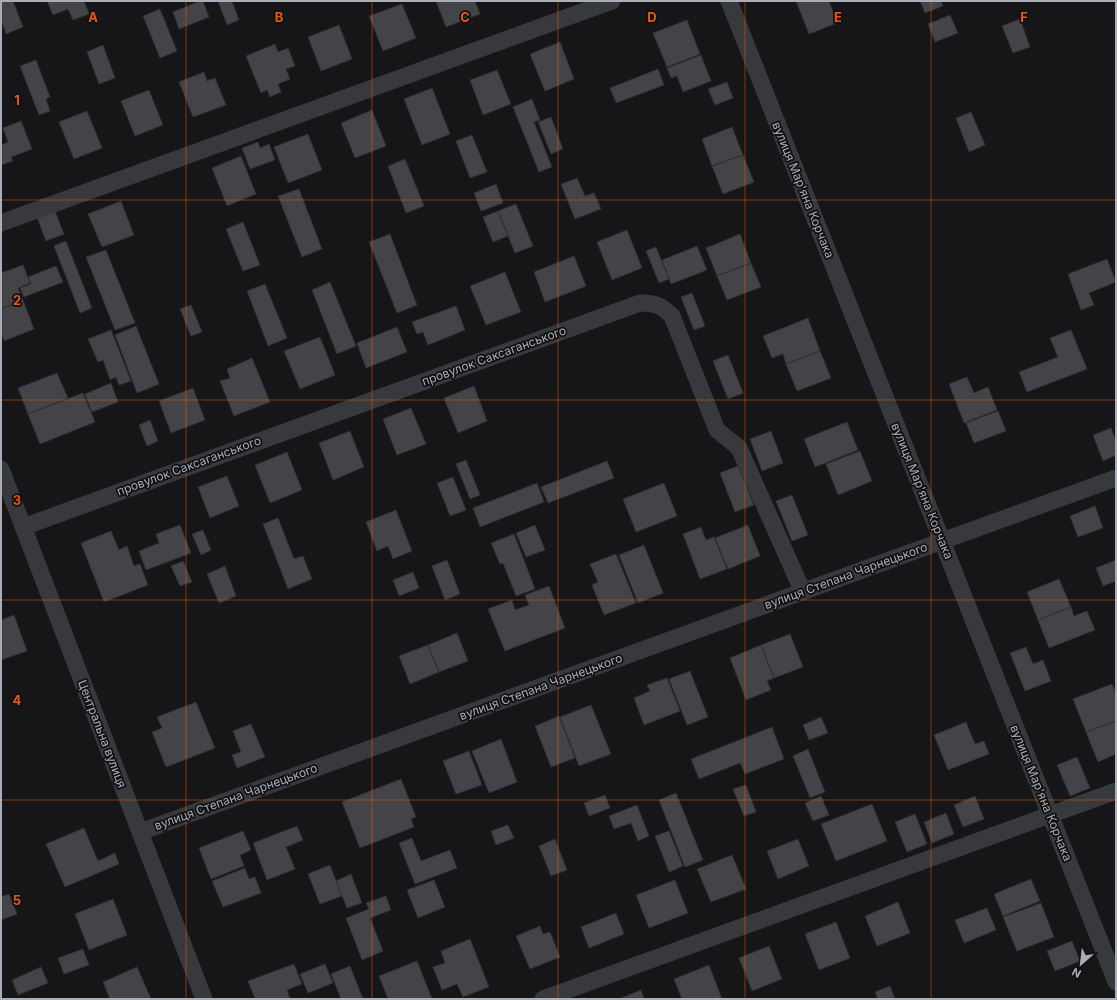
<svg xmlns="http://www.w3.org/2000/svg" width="1117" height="1000" font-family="Inter,sans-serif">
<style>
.building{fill:#444448;stroke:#313134}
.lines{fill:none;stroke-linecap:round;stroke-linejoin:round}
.minor{stroke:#38393d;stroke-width:17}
.grid{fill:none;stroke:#e8590c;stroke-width:1;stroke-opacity:0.55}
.labels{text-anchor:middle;stroke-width:3.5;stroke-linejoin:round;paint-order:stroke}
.street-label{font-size:12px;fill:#aaaeb7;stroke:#111113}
.grid-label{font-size:13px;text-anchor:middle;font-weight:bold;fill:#e8590c;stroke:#111113;stroke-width:3.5;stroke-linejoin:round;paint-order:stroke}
</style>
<rect width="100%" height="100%" fill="#161618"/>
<path class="building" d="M 1,1 L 13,1 L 23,27 L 6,34 L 1,20 Z
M 47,1 L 84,1 L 89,14 L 73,20 L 68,9 L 53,15 Z
M 200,1 L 203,1 L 209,17 L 179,29 L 173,12 Z
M 218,1 L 232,1 L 239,20 L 227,25 Z
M 436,1 L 475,1 L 480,14 L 446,27 Z
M 796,1 L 829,1 L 837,23 L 809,34 Z
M 920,1 L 941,1 L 943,6 L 925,13 Z
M 402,4 L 416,38 L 383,51 L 369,16 Z
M 160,9 L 177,51 L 160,58 L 143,16 Z
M 950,15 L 958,33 L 935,42 L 928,24 Z
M 1020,19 L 1030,47 L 1013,53 L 1002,26 Z
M 687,20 L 700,54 L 667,67 L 653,33 Z
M 339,25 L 352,59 L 321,71 L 308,37 Z
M 560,42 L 574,79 L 545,91 L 530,54 Z
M 275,44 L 278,52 L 288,48 L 295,66 L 286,69 L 290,79 L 278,84 L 281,92 L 270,97 L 267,90 L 261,93 L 246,56 Z
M 103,45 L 115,78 L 99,84 L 87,52 Z
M 701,55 L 711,81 L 683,92 L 677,76 L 671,78 L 667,68 Z
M 36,60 L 50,97 L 46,99 L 50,111 L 39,115 L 20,66 Z
M 658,69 L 664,85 L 616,103 L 610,88 Z
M 497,70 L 511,104 L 483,115 L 470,80 Z
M 204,72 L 207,81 L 215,78 L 226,105 L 193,117 L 179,82 Z
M 727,82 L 733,98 L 715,105 L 708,89 Z
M 432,88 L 450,134 L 422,145 L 404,99 Z
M 149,90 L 163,125 L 135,136 L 121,101 Z
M 532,99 L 540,120 L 534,122 L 552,167 L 539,172 L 513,107 Z
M 372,110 L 386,146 L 355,158 L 341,123 Z
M 87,111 L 102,148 L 74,159 L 59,122 Z
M 971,112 L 985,145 L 969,152 L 956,118 Z
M 551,117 L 563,149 L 551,154 L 538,122 Z
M 21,121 L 32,149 L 11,157 L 13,161 L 1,165 L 1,145 L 8,142 L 3,128 Z
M 732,127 L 743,155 L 712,166 L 702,139 Z
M 308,134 L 322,170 L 288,183 L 274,147 Z
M 472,135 L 487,172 L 470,178 L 456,141 Z
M 258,142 L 260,148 L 269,144 L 275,160 L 250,169 L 242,148 Z
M 743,155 L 754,182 L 723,194 L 712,166 Z
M 241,156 L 256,194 L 227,206 L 212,168 Z
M 405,159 L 424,206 L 406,213 L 388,166 Z
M 577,178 L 585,196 L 594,193 L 601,209 L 575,219 L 561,184 Z
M 496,184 L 503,203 L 481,211 L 474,193 Z
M 299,189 L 322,249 L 302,257 L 278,196 Z
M 121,201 L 134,235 L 102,247 L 88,214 Z
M 516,204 L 533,246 L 515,253 L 498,211 Z
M 55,211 L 64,234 L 46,241 L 37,217 Z
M 498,211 L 508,236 L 493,242 L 483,217 Z
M 243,222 L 260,265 L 243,271 L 226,229 Z
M 627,230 L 642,268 L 612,280 L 597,242 Z
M 390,234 L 417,305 L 397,313 L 369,242 Z
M 740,234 L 751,263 L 717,276 L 706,248 Z
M 66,241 L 92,308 L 80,313 L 54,246 Z
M 697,246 L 707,270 L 671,284 L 662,260 Z
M 656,247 L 669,279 L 659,283 L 646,251 Z
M 106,250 L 135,323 L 115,330 L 86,257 Z
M 574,256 L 586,286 L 545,302 L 534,272 Z
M 1107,259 L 1116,282 L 1089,293 L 1094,305 L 1081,310 L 1068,274 Z
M 751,263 L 761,287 L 727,300 L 717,276 Z
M 23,265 L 30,283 L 18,288 L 23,300 L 1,309 L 1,273 Z
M 56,266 L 63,282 L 24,297 L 20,288 L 31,284 L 28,277 Z
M 505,272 L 521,312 L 486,325 L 470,286 Z
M 330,282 L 356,346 L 337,354 L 312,290 Z
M 265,284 L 287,338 L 268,346 L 247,291 Z
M 692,293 L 705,326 L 694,330 L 681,297 Z
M 23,300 L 34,329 L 4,341 L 1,333 L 1,309 Z
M 191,305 L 202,332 L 191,336 L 180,309 Z
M 456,306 L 465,330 L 428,345 L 423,332 L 417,334 L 412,322 Z
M 808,318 L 820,351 L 786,364 L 783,354 L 772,358 L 763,336 Z
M 136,326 L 159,384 L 137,393 L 115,335 Z
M 397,327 L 407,352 L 366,368 L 357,343 Z
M 111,330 L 131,381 L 119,385 L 116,377 L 110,380 L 103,360 L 98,362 L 88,339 Z
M 1071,330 L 1087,369 L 1027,392 L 1019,372 L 1058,357 L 1050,338 Z
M 320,337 L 335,375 L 300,389 L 284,351 Z
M 820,351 L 831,378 L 797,391 L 786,364 Z
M 728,355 L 743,393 L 728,399 L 713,361 Z
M 252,358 L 270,402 L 234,416 L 220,381 L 230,378 L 227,369 Z
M 57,373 L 68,398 L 28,414 L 18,388 Z
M 967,377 L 974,393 L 988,387 L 997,410 L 964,423 L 949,384 Z
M 111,383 L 118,402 L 92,412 L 85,394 Z
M 474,386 L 487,421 L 458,433 L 444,398 Z
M 193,388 L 205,420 L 171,433 L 159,401 Z
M 83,393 L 95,422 L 40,444 L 28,414 Z
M 411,408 L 426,444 L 397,455 L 383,419 Z
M 998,411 L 1006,431 L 974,443 L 966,423 Z
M 150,420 L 158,441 L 147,446 L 139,425 Z
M 847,422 L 858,450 L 815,467 L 804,439 Z
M 1111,428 L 1116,441 L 1116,455 L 1103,461 L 1093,435 Z
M 350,431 L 364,467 L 333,480 L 319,443 Z
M 771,431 L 783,463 L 762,471 L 750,439 Z
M 860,451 L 872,481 L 838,495 L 826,464 Z
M 287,452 L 302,490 L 270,503 L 255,465 Z
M 466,460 L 480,495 L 470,499 L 456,464 Z
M 607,461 L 614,478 L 548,503 L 541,487 Z
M 738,466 L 754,505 L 735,512 L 720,473 Z
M 227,476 L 239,506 L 210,518 L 198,487 Z
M 453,477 L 466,510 L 450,516 L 437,483 Z
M 537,483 L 544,502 L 480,527 L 473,508 Z
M 664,483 L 677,516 L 636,532 L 623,499 Z
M 792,495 L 808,535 L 792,541 L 776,501 Z
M 1095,506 L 1103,528 L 1078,537 L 1070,516 Z
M 396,510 L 412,551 L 393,559 L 388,546 L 377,551 L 366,522 Z
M 278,518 L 294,559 L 303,556 L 312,579 L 288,589 L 263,524 Z
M 180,525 L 191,553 L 146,570 L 139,551 L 159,543 L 156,534 Z
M 535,525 L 545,550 L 526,557 L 516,533 Z
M 748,525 L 760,556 L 728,569 L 715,538 Z
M 701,527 L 706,540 L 714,537 L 727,569 L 700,579 L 683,534 Z
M 203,530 L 211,550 L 201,555 L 192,534 Z
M 111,531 L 119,550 L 127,546 L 134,566 L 140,564 L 148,585 L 104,602 L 81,543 Z
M 514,534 L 535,589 L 516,596 L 503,563 L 500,564 L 491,543 Z
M 644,545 L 663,593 L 638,603 L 619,555 Z
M 616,554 L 636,603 L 604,615 L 592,585 L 598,582 L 590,564 Z
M 447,560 L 460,594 L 445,600 L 432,566 Z
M 1116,560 L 1116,581 L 1103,586 L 1096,568 Z
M 183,561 L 192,582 L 180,586 L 171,566 Z
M 225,566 L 236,596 L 219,603 L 207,574 Z
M 413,572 L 419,588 L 399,596 L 393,580 Z
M 1059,579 L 1071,607 L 1038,620 L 1027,592 Z
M 549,586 L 565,628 L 505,651 L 488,609 L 512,600 L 515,610 L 529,605 L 525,595 Z
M 1071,607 L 1074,616 L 1087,611 L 1095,630 L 1049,648 L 1038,620 Z
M 14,615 L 27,651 L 1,660 L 1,620 Z
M 457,633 L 468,661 L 439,672 L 428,645 Z
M 790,634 L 803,667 L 774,678 L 761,645 Z
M 428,645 L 439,672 L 410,684 L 399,656 Z
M 761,645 L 774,678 L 767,681 L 771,690 L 746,700 L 730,658 Z
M 1026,647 L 1033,664 L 1043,660 L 1051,681 L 1025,691 L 1010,653 Z
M 690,671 L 708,717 L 687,725 L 669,679 Z
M 667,678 L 680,711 L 644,725 L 634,698 L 650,691 L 647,685 Z
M 1112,684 L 1116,694 L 1116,721 L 1086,732 L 1073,699 Z
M 196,702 L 215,748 L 166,767 L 152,732 L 162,728 L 157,717 Z
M 591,705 L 611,754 L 579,766 L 560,717 Z
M 559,716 L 575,758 L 551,767 L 535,726 Z
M 821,717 L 828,733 L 809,740 L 803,725 Z
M 1116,721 L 1116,754 L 1098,762 L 1086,732 Z
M 966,722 L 975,744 L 984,741 L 989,754 L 948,770 L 934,735 Z
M 251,724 L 265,757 L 237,768 L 232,755 L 241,752 L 233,731 Z
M 772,727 L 784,759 L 745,774 L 740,763 L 699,779 L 691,759 Z
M 501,739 L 517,782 L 489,793 L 472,751 Z
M 808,749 L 825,792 L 810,798 L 793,756 Z
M 469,751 L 482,785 L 456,794 L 443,761 Z
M 1077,757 L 1090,788 L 1070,796 L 1057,765 Z
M 401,779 L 416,817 L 411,819 L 414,827 L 360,848 L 342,802 Z
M 746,785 L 756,812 L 744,816 L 733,789 Z
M 676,793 L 703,860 L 685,867 L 659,800 Z
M 605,795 L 610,808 L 589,816 L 584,803 Z
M 821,796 L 829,815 L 813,821 L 805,803 Z
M 975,796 L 984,819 L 963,827 L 954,805 Z
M 872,804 L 887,841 L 836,861 L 821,824 Z
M 637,805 L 649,836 L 638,841 L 631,823 L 614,829 L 609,816 Z
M 946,813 L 954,834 L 932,843 L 924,822 Z
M 915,814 L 927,844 L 907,852 L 895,822 Z
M 508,825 L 514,838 L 496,845 L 491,831 Z
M 297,826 L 303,840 L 286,847 L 295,869 L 267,880 L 253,843 Z
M 84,828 L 98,861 L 115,853 L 119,864 L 65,887 L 46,844 Z
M 243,831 L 251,850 L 240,855 L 244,866 L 211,879 L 199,848 Z
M 669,831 L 683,866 L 669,872 L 655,836 Z
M 412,838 L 421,861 L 450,850 L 457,868 L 415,884 L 399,843 Z
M 555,839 L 567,870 L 551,876 L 539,846 Z
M 798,839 L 809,866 L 778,879 L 767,851 Z
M 732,855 L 746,889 L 711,902 L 697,869 Z
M 330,865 L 342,896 L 320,904 L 308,874 Z
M 245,868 L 249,879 L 255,877 L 261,893 L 223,907 L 212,881 Z
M 351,874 L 362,903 L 347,908 L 336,881 Z
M 1031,879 L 1040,901 L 1003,916 L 994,894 Z
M 434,880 L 445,907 L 418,918 L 407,890 Z
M 675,880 L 688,913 L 649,928 L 636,895 Z
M 9,894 L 17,914 L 1,920 L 1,897 Z
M 386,896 L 391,910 L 370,918 L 383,951 L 362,960 L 346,918 L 369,909 L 366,903 Z
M 113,899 L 127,935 L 89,950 L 75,914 Z
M 898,902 L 910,933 L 877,946 L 865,916 Z
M 1041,903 L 1054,937 L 1017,951 L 1003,917 Z
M 987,908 L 996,930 L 964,943 L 955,920 Z
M 616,913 L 624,934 L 589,948 L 581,927 Z
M 836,922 L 850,958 L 819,970 L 805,934 Z
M 540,926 L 543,934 L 550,932 L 560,957 L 530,969 L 516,936 Z
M 470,939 L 489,987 L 463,997 L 457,984 L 442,990 L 433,967 L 445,963 L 441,951 Z
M 1072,941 L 1080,961 L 1055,971 L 1047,951 Z
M 769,946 L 782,979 L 752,991 L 739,958 Z
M 83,949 L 89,965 L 64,974 L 58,958 Z
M 417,961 L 432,999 L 388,999 L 379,976 Z
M 294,964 L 302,984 L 287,990 L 290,999 L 255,999 L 248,981 Z
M 325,964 L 333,983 L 308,993 L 300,974 Z
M 709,965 L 722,999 L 682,999 L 674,979 Z
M 350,966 L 363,999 L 341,999 L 331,974 Z
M 41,967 L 48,983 L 18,995 L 12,980 Z
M 137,967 L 151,999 L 110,999 L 103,982 Z
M 890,986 L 895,999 L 878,999 L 875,992 Z
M 641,990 L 644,999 L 619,999 Z"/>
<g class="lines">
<path class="minor" d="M 729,1 L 1116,982
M 1,223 L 612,1
M 1,469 L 204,999
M 23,527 L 640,303 C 655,303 661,305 672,316 L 717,430 L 739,448 L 803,592
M 140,832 L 1116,478
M 543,999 L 1116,791"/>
</g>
<path class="grid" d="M 186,1 L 186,999M 372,1 L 372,999M 558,1 L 558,999M 745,1 L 745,999M 931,1 L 931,999M 1,200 L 1116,200M 1,400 L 1116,400M 1,600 L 1116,600M 1,800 L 1116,800"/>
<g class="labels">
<g class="street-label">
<text transform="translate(803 190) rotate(68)" y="4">вулиця Мар'яна Корчака</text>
<text transform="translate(494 356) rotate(-20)" y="4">провулок Саксаганського</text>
<text transform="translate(189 466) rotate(-20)" y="4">провулок Саксаганського</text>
<text transform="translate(922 491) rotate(68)" y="4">вулиця Мар'яна Корчака</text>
<text transform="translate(846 576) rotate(-20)" y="4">вулиця Степана Чарнецького</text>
<text transform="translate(541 687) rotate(-20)" y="4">вулиця Степана Чарнецького</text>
<text transform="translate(102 734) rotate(69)" y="4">Центральна вулиця</text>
<text transform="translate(1041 793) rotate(68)" y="4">вулиця Мар'яна Корчака</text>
<text transform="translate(236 797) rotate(-20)" y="4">вулиця Степана Чарнецького</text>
</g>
</g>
<g class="grid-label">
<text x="93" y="22">A</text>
<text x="279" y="22">B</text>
<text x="465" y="22">C</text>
<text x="652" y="22">D</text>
<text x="838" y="22">E</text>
<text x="1024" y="22">F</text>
<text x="17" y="105">1</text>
<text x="17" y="305">2</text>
<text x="17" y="505">3</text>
<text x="17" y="705">4</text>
<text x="17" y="905">5</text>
</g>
<rect width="1117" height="1000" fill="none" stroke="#aaaeb7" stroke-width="4"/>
<g transform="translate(1081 964) rotate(208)" stroke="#111113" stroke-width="3" paint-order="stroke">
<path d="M0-3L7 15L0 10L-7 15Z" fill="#aaaeb7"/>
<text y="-6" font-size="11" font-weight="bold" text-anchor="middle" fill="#aaaeb7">N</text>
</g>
</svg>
